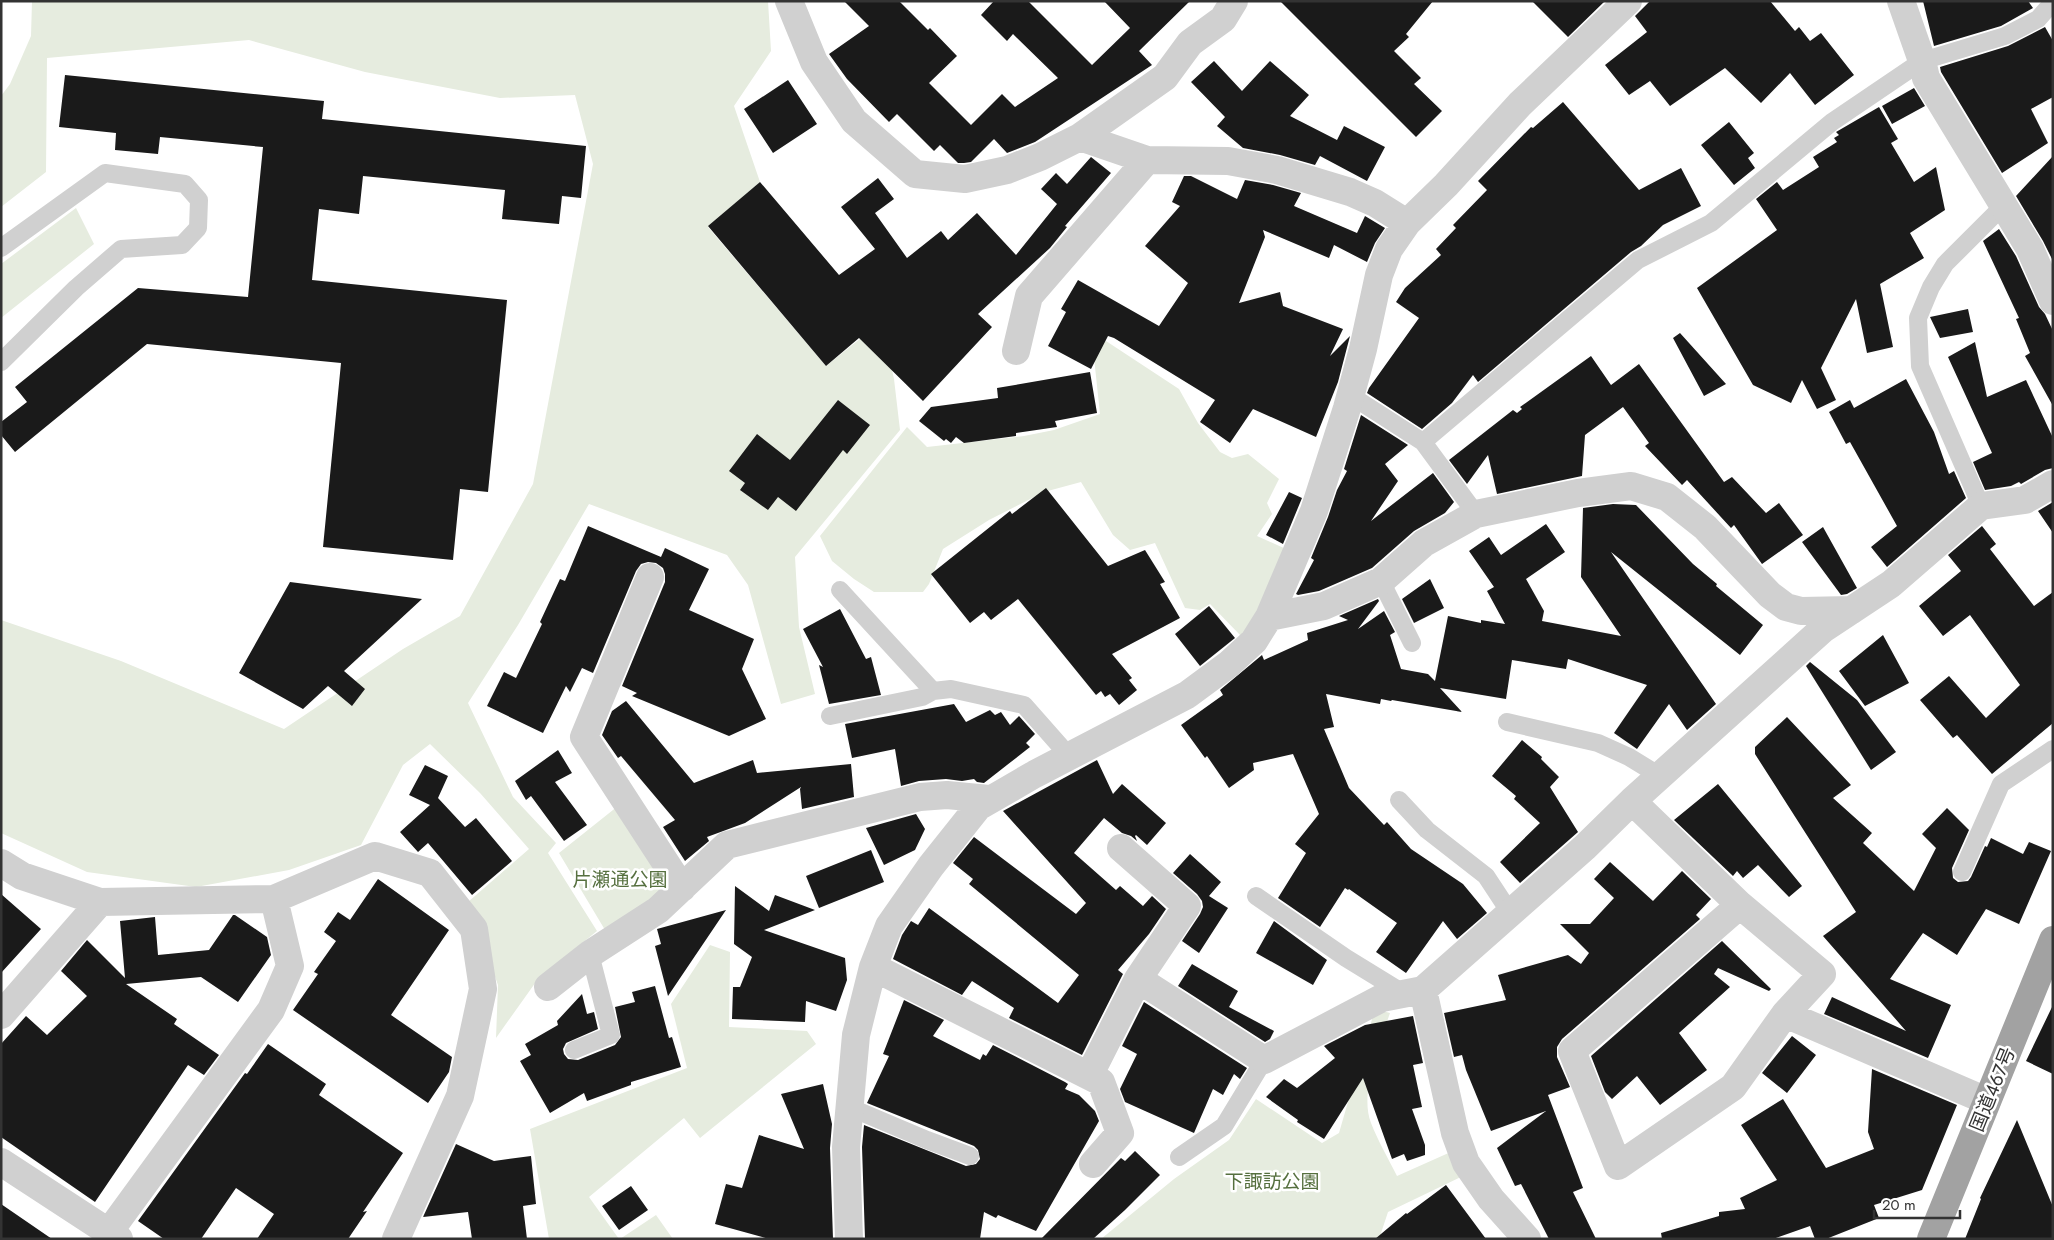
<svg xmlns="http://www.w3.org/2000/svg" width="2054" height="1240" font-family="Jost,'Noto Sans JP',sans-serif">
<style>
.green{fill:#e6ecdf}
.building{fill:#1a1a1a}
.lines{fill:none;stroke-linecap:round;stroke-linejoin:round}
.service{stroke:#d0d0d0;stroke-width:18}
.minor{stroke:#d0d0d0;stroke-width:28}
.trunk{stroke:#a2a2a2;stroke-width:28}
.labels{text-anchor:middle;stroke-width:5;stroke-linejoin:round;paint-order:stroke}
.park-label{font-size:19px;fill:#56703f;stroke:#fff}
.street-label{font-size:19px;fill:#333;stroke:#fff}
</style>
<rect width="100%" height="100%" fill="#fff"/>
<path class="green" d="M 32,1 L 768,1 L 771,51 L 734,106 L 760,182 L 708,227 L 826,366 L 881,322 L 894,379 L 900,430 L 795,557 L 799,627 L 815,694 L 781,704 L 748,585 L 727,555 L 589,504 L 518,625 L 468,703 L 513,797 L 556,843 L 548,853 L 597,931 L 538,979 L 496,1038 L 498,985 L 468,902 L 529,849 L 480,793 L 430,744 L 403,765 L 361,845 L 289,870 L 196,887 L 87,872 L 1,833 L 1,620 L 121,661 L 284,729 L 403,649 L 460,616 L 533,484 L 593,164 L 575,95 L 500,98 L 365,72 L 249,40 L 47,58 L 46,172 L 1,207 L 1,96 L 10,84 L 31,36 Z
M 76,208 L 94,244 L 1,318 L 1,264 Z
M 1106,341 L 1179,389 L 1198,423 L 1220,452 L 1232,458 L 1248,454 L 1279,479 L 1267,503 L 1272,514 L 1257,536 L 1286,549 L 1253,622 L 1241,636 L 1210,604 L 1200,610 L 1185,608 L 1155,543 L 1130,550 L 1113,535 L 1081,482 L 1044,492 L 989,520 L 943,549 L 929,584 L 923,592 L 874,592 L 854,579 L 832,561 L 820,536 L 907,427 L 927,447 L 1024,436 L 1054,430 L 1100,414 L 1093,348 Z
M 618,806 L 672,887 L 608,935 L 559,853 Z
M 710,945 L 730,952 L 729,1027 L 807,1031 L 816,1044 L 700,1138 L 684,1118 L 589,1197 L 619,1239 L 549,1239 L 530,1129 L 687,1068 L 671,1004 Z
M 1375,1009 L 1390,1013 C 1380,1042 1359,1093 1371,1123 C 1378,1141 1388,1158 1397,1176 L 1453,1151 L 1465,1175 L 1388,1212 L 1379,1239 L 1101,1239 L 1174,1179 L 1229,1140 L 1256,1099 L 1322,1143 L 1339,1133 Z
M 656,1215 L 673,1239 L 620,1239 Z"/>
<path class="building" d="M 844,1 L 899,1 L 928,30 L 930,28 L 957,56 L 929,83 L 971,125 L 1002,94 L 1015,107 L 1058,78 L 1013,34 L 1007,41 L 981,15 L 994,1 L 1028,1 L 1092,65 L 1130,28 L 1104,1 L 1190,1 L 1139,51 L 1152,65 L 1035,142 L 1007,153 L 994,139 L 971,162 L 964,163 L 958,163 L 940,145 L 934,151 L 897,114 L 889,122 L 847,79 L 829,54 L 869,26 Z
M 1280,1 L 1433,1 L 1406,34 L 1409,37 L 1394,51 L 1421,78 L 1414,84 L 1442,111 L 1416,137 Z
M 1532,1 L 1605,1 L 1568,37 Z
M 1650,1 L 1770,1 L 1795,31 L 1799,27 L 1810,41 L 1821,33 L 1854,75 L 1815,105 L 1790,73 L 1761,103 L 1725,68 L 1670,106 L 1650,81 L 1629,95 L 1605,65 L 1647,32 L 1635,16 Z
M 1923,1 L 2028,1 L 2033,8 L 2001,26 L 1934,46 Z
M 2045,27 L 2053,41 L 2053,97 L 2031,109 L 2048,143 L 2002,173 L 1941,72 L 1940,67 L 2008,46 Z
M 1214,61 L 1242,91 L 1270,61 L 1309,95 L 1290,116 L 1337,140 L 1344,126 L 1385,147 L 1367,181 L 1320,156 L 1315,165 L 1280,155 L 1243,148 L 1217,126 L 1225,117 L 1191,82 Z
M 65,75 L 324,101 L 322,119 L 586,146 L 581,198 L 562,196 L 559,224 L 502,219 L 505,190 L 363,176 L 359,214 L 319,209 L 312,280 L 507,300 L 488,492 L 460,489 L 453,560 L 323,547 L 341,363 L 147,344 L 15,452 L 1,435 L 1,422 L 27,402 L 15,387 L 138,288 L 248,297 L 263,147 L 160,137 L 158,154 L 115,150 L 116,133 L 59,127 Z
M 788,80 L 817,124 L 773,153 L 744,109 Z
M 1914,88 L 1925,106 L 1892,124 L 1882,106 Z
M 1563,102 L 1639,190 L 1681,168 L 1701,206 L 1663,225 L 1641,246 L 1631,252 L 1478,382 L 1473,375 L 1452,403 L 1422,429 L 1367,393 L 1369,388 L 1419,318 L 1396,302 L 1405,288 L 1441,255 L 1436,249 L 1456,228 L 1453,225 L 1487,190 L 1478,181 L 1531,127 L 1533,128 Z
M 1879,107 L 1898,139 L 1891,143 L 1914,182 L 1936,167 L 1945,210 L 1910,233 L 1924,258 L 1880,284 L 1893,347 L 1867,353 L 1856,299 L 1821,368 L 1836,400 L 1817,409 L 1802,380 L 1791,403 L 1753,385 L 1697,288 L 1777,230 L 1756,199 L 1777,182 L 1783,190 L 1819,167 L 1813,157 L 1837,142 L 1834,138 L 1839,135 L 1836,132 Z
M 1729,122 L 1754,153 L 1748,158 L 1755,168 L 1734,185 L 1701,145 Z
M 2053,156 L 2053,258 L 2052,259 L 2043,241 L 2016,196 Z
M 1091,157 L 1111,173 L 1065,226 L 1067,227 L 1050,248 L 978,314 L 992,327 L 923,401 L 859,338 L 826,366 L 708,226 L 760,182 L 839,275 L 875,249 L 841,207 L 878,178 L 894,199 L 875,213 L 907,258 L 941,231 L 948,240 L 977,213 L 1016,255 L 1057,204 L 1041,189 L 1056,173 L 1067,184 Z
M 1184,176 L 1191,176 L 1237,199 L 1245,180 L 1273,185 L 1301,193 L 1294,206 L 1357,233 L 1365,216 L 1385,228 L 1375,243 L 1367,262 L 1334,245 L 1329,258 L 1263,230 L 1265,237 L 1239,303 L 1280,292 L 1283,306 L 1343,329 L 1330,356 L 1350,336 L 1338,382 L 1316,437 L 1253,409 L 1230,443 L 1200,422 L 1215,400 L 1114,338 L 1108,336 L 1091,369 L 1048,346 L 1066,312 L 1061,309 L 1078,280 L 1159,326 L 1188,283 L 1145,246 L 1180,206 L 1172,202 Z
M 1999,229 L 2016,256 L 2039,307 L 2045,314 L 2053,331 L 2053,406 L 2025,356 L 2030,353 L 2016,319 L 2019,318 L 1983,241 Z
M 1968,309 L 1973,332 L 1940,338 L 1930,317 Z
M 1680,333 L 1726,384 L 1704,396 L 1673,338 Z
M 1975,342 L 1987,397 L 2026,380 L 2053,438 L 2053,468 L 2045,470 L 2021,484 L 2019,482 L 2011,486 L 1985,490 L 1973,462 L 1992,453 L 1948,357 Z
M 1591,356 L 1611,385 L 1639,364 L 1724,482 L 1732,477 L 1766,513 L 1779,503 L 1803,535 L 1762,564 L 1734,525 L 1731,528 L 1687,480 L 1682,485 L 1645,446 L 1649,443 L 1623,407 L 1585,435 L 1582,476 L 1497,494 L 1488,455 L 1467,484 L 1449,460 L 1513,410 L 1517,413 L 1522,409 L 1520,407 Z
M 1090,372 L 1097,413 L 1055,421 L 1057,427 L 1016,433 L 1016,436 L 964,443 L 956,437 L 951,443 L 946,439 L 944,441 L 919,421 L 931,407 L 998,398 L 997,388 Z
M 1906,379 L 1934,432 L 1949,474 L 1954,471 L 1966,498 L 1887,567 L 1871,547 L 1897,526 L 1850,442 L 1846,444 L 1829,412 L 1850,400 L 1854,408 Z
M 838,400 L 870,425 L 847,454 L 843,450 L 796,511 L 778,497 L 768,510 L 740,490 L 745,483 L 729,471 L 757,434 L 790,460 Z
M 1361,415 L 1408,445 L 1385,464 L 1398,481 L 1371,521 L 1433,473 L 1454,502 L 1445,513 L 1414,531 L 1372,568 L 1319,591 L 1298,595 L 1296,594 L 1314,560 L 1311,558 L 1328,517 L 1337,490 L 1347,471 L 1344,469 Z
M 1046,488 L 1108,566 L 1145,550 L 1165,582 L 1160,584 L 1180,618 L 1112,654 L 1132,678 L 1129,680 L 1137,690 L 1119,705 L 1110,694 L 1105,697 L 1101,691 L 1096,695 L 1018,599 L 991,620 L 984,612 L 970,623 L 931,574 L 1010,511 L 1012,514 Z
M 1289,492 L 1302,498 L 1283,544 L 1266,535 Z
M 2053,502 L 2053,533 L 2038,511 Z
M 1613,504 L 1636,505 L 1693,564 L 1717,584 L 1716,586 L 1763,625 L 1740,655 L 1611,552 L 1716,704 L 1687,730 L 1669,704 L 1637,749 L 1614,733 L 1647,685 L 1568,659 L 1566,669 L 1512,660 L 1506,699 L 1440,688 L 1462,712 L 1392,700 L 1391,701 L 1381,699 L 1380,704 L 1326,694 L 1334,727 L 1324,729 L 1349,788 L 1384,825 L 1387,822 L 1411,849 L 1463,884 L 1487,913 L 1457,939 L 1443,921 L 1406,973 L 1376,952 L 1397,923 L 1349,889 L 1348,890 L 1345,888 L 1320,927 L 1278,898 L 1306,853 L 1295,844 L 1319,814 L 1293,754 L 1253,763 L 1254,770 L 1229,788 L 1207,756 L 1205,758 L 1181,725 L 1223,695 L 1220,690 L 1262,655 L 1264,660 L 1308,640 L 1307,633 L 1348,620 L 1339,616 L 1378,599 L 1379,601 L 1358,629 L 1384,611 L 1395,632 L 1390,635 L 1401,669 L 1428,674 L 1435,681 L 1448,616 L 1481,623 L 1481,620 L 1505,624 L 1487,591 L 1494,587 L 1469,551 L 1489,537 L 1501,555 L 1546,524 L 1565,552 L 1526,579 L 1544,611 L 1542,621 L 1621,636 L 1581,577 L 1583,508 Z
M 588,526 L 661,557 L 665,548 L 709,569 L 689,610 L 754,639 L 742,669 L 766,719 L 729,736 L 632,696 L 637,693 L 622,686 L 665,582 L 665,574 L 663,568 L 656,563 L 648,562 L 641,564 L 636,571 L 593,673 L 582,668 L 570,692 L 566,686 L 543,733 L 487,706 L 504,672 L 516,678 L 542,624 L 540,622 L 560,579 L 565,581 Z
M 1982,526 L 1996,544 L 1990,549 L 2034,606 L 2053,592 L 2053,723 L 1992,774 L 1957,735 L 1953,738 L 1920,700 L 1949,676 L 1986,718 L 2020,685 L 1970,615 L 1943,636 L 1919,606 L 1961,571 L 1948,555 Z
M 1823,527 L 1857,588 L 1847,594 L 1841,595 L 1802,542 Z
M 1430,579 L 1444,608 L 1414,623 L 1402,599 Z
M 290,582 L 422,599 L 344,671 L 365,689 L 352,706 L 328,686 L 303,709 L 239,673 Z
M 1209,606 L 1235,638 L 1200,666 L 1175,634 Z
M 840,609 L 866,659 L 871,657 L 881,695 L 829,704 L 819,665 L 823,667 L 803,629 Z
M 1883,635 L 1909,683 L 1865,706 L 1839,671 Z
M 1810,662 L 1857,700 L 1896,752 L 1871,770 L 1806,666 Z
M 626,701 L 694,783 L 753,760 L 757,773 L 851,764 L 854,797 L 802,809 L 800,789 L 801,787 L 745,823 L 707,837 L 709,841 L 685,861 L 663,827 L 675,820 L 621,756 L 618,758 L 602,735 L 612,711 Z
M 954,704 L 966,722 L 990,710 L 995,715 L 1001,712 L 1010,725 L 1019,716 L 1035,734 L 1026,743 L 1030,747 L 984,783 L 977,782 L 974,779 L 962,781 L 946,779 L 919,781 L 901,786 L 895,749 L 852,758 L 845,724 Z
M 1787,717 L 1851,785 L 1833,798 L 1872,833 L 1863,843 L 1914,891 L 1936,848 L 1922,834 L 1947,808 L 1969,830 L 1952,868 L 1953,878 L 1958,882 L 1968,881 L 1971,877 L 1985,846 L 1987,847 L 1991,838 L 2023,854 L 2029,842 L 2051,851 L 2019,924 L 1986,909 L 1957,955 L 1923,933 L 1890,979 L 1951,1005 L 1928,1058 L 1824,1014 L 1832,997 L 1906,1031 L 1823,936 L 1856,912 L 1755,754 L 1755,747 Z
M 1522,740 L 1542,757 L 1541,759 L 1559,777 L 1550,787 L 1578,832 L 1520,883 L 1500,862 L 1540,823 L 1514,799 L 1516,796 L 1492,776 Z
M 558,750 L 572,773 L 555,782 L 587,825 L 564,841 L 531,796 L 526,800 L 515,781 Z
M 1097,760 L 1113,794 L 1122,784 L 1166,823 L 1147,845 L 1136,835 L 1135,836 L 1137,841 L 1131,836 L 1122,833 L 1104,818 L 1074,853 L 1116,890 L 1120,886 L 1143,906 L 1152,896 L 1166,909 L 1149,934 L 1118,970 L 1123,974 L 1082,1055 L 1009,1018 L 1014,1008 L 972,981 L 962,995 L 893,959 L 902,935 L 911,921 L 918,925 L 929,908 L 1058,1003 L 1079,975 L 969,884 L 973,879 L 953,863 L 974,837 L 1076,914 L 1086,903 L 1003,811 Z
M 425,765 L 448,776 L 438,798 L 465,827 L 476,818 L 512,861 L 472,895 L 428,843 L 418,852 L 400,832 L 430,805 L 409,795 Z
M 1718,784 L 1802,886 L 1789,897 L 1758,865 L 1743,878 L 1737,871 L 1733,876 L 1674,820 Z
M 916,814 L 925,829 L 915,850 L 884,865 L 866,828 Z
M 871,850 L 884,882 L 819,908 L 806,876 Z
M 1190,854 L 1221,882 L 1209,896 L 1228,908 L 1199,953 L 1182,941 L 1200,914 L 1203,907 L 1202,901 L 1197,894 L 1173,873 Z
M 1610,862 L 1653,901 L 1682,871 L 1711,899 L 1696,915 L 1700,919 L 1562,1039 L 1557,1047 L 1557,1057 L 1570,1087 L 1548,1095 L 1583,1188 L 1573,1192 L 1596,1239 L 1549,1239 L 1521,1184 L 1515,1186 L 1497,1148 L 1546,1111 L 1491,1131 L 1466,1070 L 1462,1055 L 1454,1057 L 1444,1013 L 1506,1000 L 1498,975 L 1568,955 L 1581,964 L 1589,953 L 1560,924 L 1590,924 L 1614,898 L 1594,879 Z
M 378,879 L 449,930 L 391,1015 L 452,1057 L 449,1072 L 428,1103 L 293,1010 L 318,974 L 314,972 L 336,941 L 324,932 L 338,912 L 350,920 Z
M 735,886 L 769,911 L 775,895 L 815,910 L 764,930 L 845,958 L 847,980 L 836,1011 L 806,1001 L 805,1022 L 732,1019 L 733,987 L 740,987 L 752,957 L 734,944 Z
M 1,894 L 41,929 L 1,973 Z
M 726,910 L 668,996 L 655,946 L 661,944 L 657,929 Z
M 233,915 L 235,915 L 267,937 L 271,955 L 238,1002 L 201,977 L 126,984 L 177,1019 L 174,1024 L 219,1055 L 204,1075 L 188,1065 L 95,1202 L 1,1137 L 1,1044 L 26,1016 L 47,1035 L 87,996 L 61,971 L 87,940 L 125,978 L 120,921 L 155,917 L 158,955 L 209,950 Z
M 1274,921 L 1327,960 L 1313,985 L 1256,953 Z
M 1722,941 L 1771,989 L 1769,991 L 1718,968 L 1714,974 L 1730,987 L 1679,1033 L 1707,1070 L 1660,1105 L 1637,1076 L 1612,1099 L 1605,1092 L 1591,1056 Z
M 1192,964 L 1238,991 L 1229,1007 L 1274,1031 L 1270,1039 L 1265,1042 L 1178,986 Z
M 655,986 L 669,1038 L 672,1037 L 681,1067 L 631,1082 L 631,1085 L 587,1101 L 584,1093 L 550,1113 L 520,1061 L 531,1055 L 525,1044 L 558,1025 L 557,1021 L 582,994 L 587,1014 L 594,1012 L 598,1029 L 566,1043 L 563,1049 L 564,1054 L 568,1059 L 578,1060 L 615,1045 L 621,1037 L 615,1007 L 635,1002 L 632,992 Z
M 904,1000 L 944,1020 L 933,1036 L 980,1060 L 983,1054 L 986,1056 L 993,1045 L 1065,1082 L 1068,1084 L 1065,1089 L 1079,1095 L 1095,1111 L 1099,1121 L 1036,1231 L 998,1215 L 996,1218 L 984,1212 L 980,1239 L 865,1239 L 862,1147 L 864,1125 L 966,1166 L 976,1164 L 980,1159 L 978,1150 L 974,1146 L 867,1103 L 889,1056 L 883,1054 Z
M 1144,1002 L 1247,1068 L 1240,1079 L 1234,1074 L 1223,1095 L 1213,1089 L 1194,1133 L 1125,1102 L 1120,1089 L 1137,1054 L 1122,1046 Z
M 2053,1005 L 2053,1074 L 2026,1061 Z
M 1413,1016 L 1423,1063 L 1413,1065 L 1422,1107 L 1412,1109 L 1425,1145 L 1425,1155 L 1407,1161 L 1404,1154 L 1392,1159 L 1363,1078 L 1324,1139 L 1297,1122 L 1298,1120 L 1266,1097 L 1284,1079 L 1297,1088 L 1335,1058 L 1324,1046 L 1365,1025 Z
M 1792,1036 L 1816,1055 L 1787,1093 L 1762,1073 Z
M 268,1044 L 326,1084 L 319,1095 L 403,1153 L 363,1212 L 367,1211 L 348,1239 L 257,1239 L 274,1214 L 236,1188 L 201,1239 L 164,1239 L 138,1221 L 245,1073 L 247,1074 Z
M 1872,1069 L 1957,1105 L 1922,1190 L 1874,1205 L 1879,1218 L 1826,1239 L 1815,1239 L 1810,1226 L 1773,1239 L 1662,1239 L 1661,1233 L 1719,1216 L 1719,1212 L 1745,1209 L 1740,1198 L 1777,1180 L 1741,1125 L 1783,1099 L 1826,1168 L 1874,1149 L 1868,1132 Z
M 823,1084 L 832,1124 L 830,1148 L 833,1239 L 769,1239 L 715,1224 L 726,1184 L 742,1188 L 759,1135 L 804,1149 L 781,1094 Z
M 2017,1120 L 2053,1207 L 2053,1239 L 1965,1239 L 1981,1199 L 1980,1198 Z
M 456,1144 L 494,1161 L 531,1156 L 536,1204 L 523,1206 L 527,1239 L 472,1239 L 468,1212 L 423,1217 Z
M 1135,1151 L 1160,1175 L 1125,1210 L 1093,1239 L 1041,1239 L 1121,1158 L 1125,1161 Z
M 1446,1185 L 1486,1239 L 1375,1239 L 1406,1213 L 1407,1214 Z
M 631,1186 L 648,1210 L 619,1230 L 602,1206 Z
M 1,1204 L 52,1239 L 1,1239 Z"/>
<g class="lines">
<path class="service" d="M 1,248 L 105,173 L 185,184 L 199,200 L 198,228 L 182,245 L 121,249 L 76,288 L 1,362
M 1350,395 L 1423,442 L 1476,514
M 1423,442 L 1638,260 L 1711,223 L 1832,122 L 1922,61 L 2005,36 L 2038,19 L 2053,2
M 1981,506 L 1920,366 L 1918,318 L 1931,287 L 1945,264 L 2004,205
M 1381,581 L 1412,643
M 840,590 L 933,691
M 830,716 L 922,697 L 933,691 L 951,689 L 1024,705 L 1069,756
M 1507,722 L 1598,743 L 1629,757 L 1660,776
M 1399,800 L 1427,830 L 1486,876 L 1511,914
M 1962,872 L 2001,784 L 2053,749
M 1256,896 L 1346,958 L 1403,993
M 574,1050 L 611,1035 L 590,954
M 849,1107 L 927,1140 L 970,1156
M 1179,1157 L 1224,1126 L 1264,1060"/>
<path class="minor" d="M 789,1 L 814,62 L 854,121 L 915,174 L 965,179 L 1007,170 L 1040,157 L 1080,137 L 1165,77 L 1190,43 L 1223,19 L 1234,1
M 1901,1 L 1922,61 L 1926,78 L 2030,249 L 2053,301
M 1080,137 L 1147,160 L 1228,161 L 1277,170 L 1350,192 L 1375,203 L 1407,223
M 1016,351 L 1029,296 L 1147,160
M 650,577 L 584,737 L 682,888
M 1269,617 L 1324,606 L 1381,581 L 1424,543 L 1476,514 L 1578,493 L 1631,486 L 1667,497 L 1705,527 L 1770,595 L 1786,607 L 1801,611 L 1852,610
M 1632,801 L 1740,905
M 1,863 L 22,876 L 100,902 L 274,899 L 375,856 L 430,873 L 474,929 L 483,989 L 460,1096 L 396,1239
M 873,967 L 1101,1082 L 1120,1133 L 1093,1164
M 1138,979 L 1264,1060 L 1382,998 L 1423,990 L 1585,847 L 1632,801 L 1823,629 L 1891,584 L 1981,506 L 2025,500 L 2053,484
M 548,987 L 590,954 L 658,910 L 727,845 L 920,797 L 947,795 L 989,799
M 1423,990 L 1455,1133 L 1466,1163 L 1491,1199 L 1527,1239
M 1785,1014 L 1733,1087 L 1618,1166 L 1572,1051 L 1740,905 L 1822,974 L 1785,1014 L 1987,1101
M 1,1015 L 100,902
M 1089,1076 L 1138,979 L 1187,906 L 1121,848
M 1,1162 L 119,1239
M 109,1232 L 271,1010 L 290,966 L 274,899
M 849,1239 L 846,1147 L 856,1035 L 873,967 L 889,926 L 931,866 L 978,807 L 1035,774 L 1187,695 L 1229,664 L 1254,641 L 1269,617 L 1314,511 L 1347,408 L 1363,349 L 1379,275 L 1389,249 L 1407,223 L 1446,185 L 1520,104 L 1628,1"/>
<path class="trunk" d="M 1931,1239 L 2053,940"/>
</g>
<g class="labels">
<g class="park-label">
<text x="620" y="886">片瀬通公園</text>
<text x="1272" y="1188">下諏訪公園</text>
</g>
<g class="street-label">
<text transform="translate(1992 1089) rotate(-68)" y="7">国道467号</text>
</g>
</g>
<rect width="2054" height="1240" fill="none" stroke="#333333" stroke-width="5"/>
<path d="M1874 1210v8h86v-8" fill="none" stroke="#333333" stroke-width="2.5"/>
<text x="1882" y="1210" font-size="15" fill="#333333" stroke="#ffffff" stroke-width="4" paint-order="stroke">20 m</text>
</svg>
